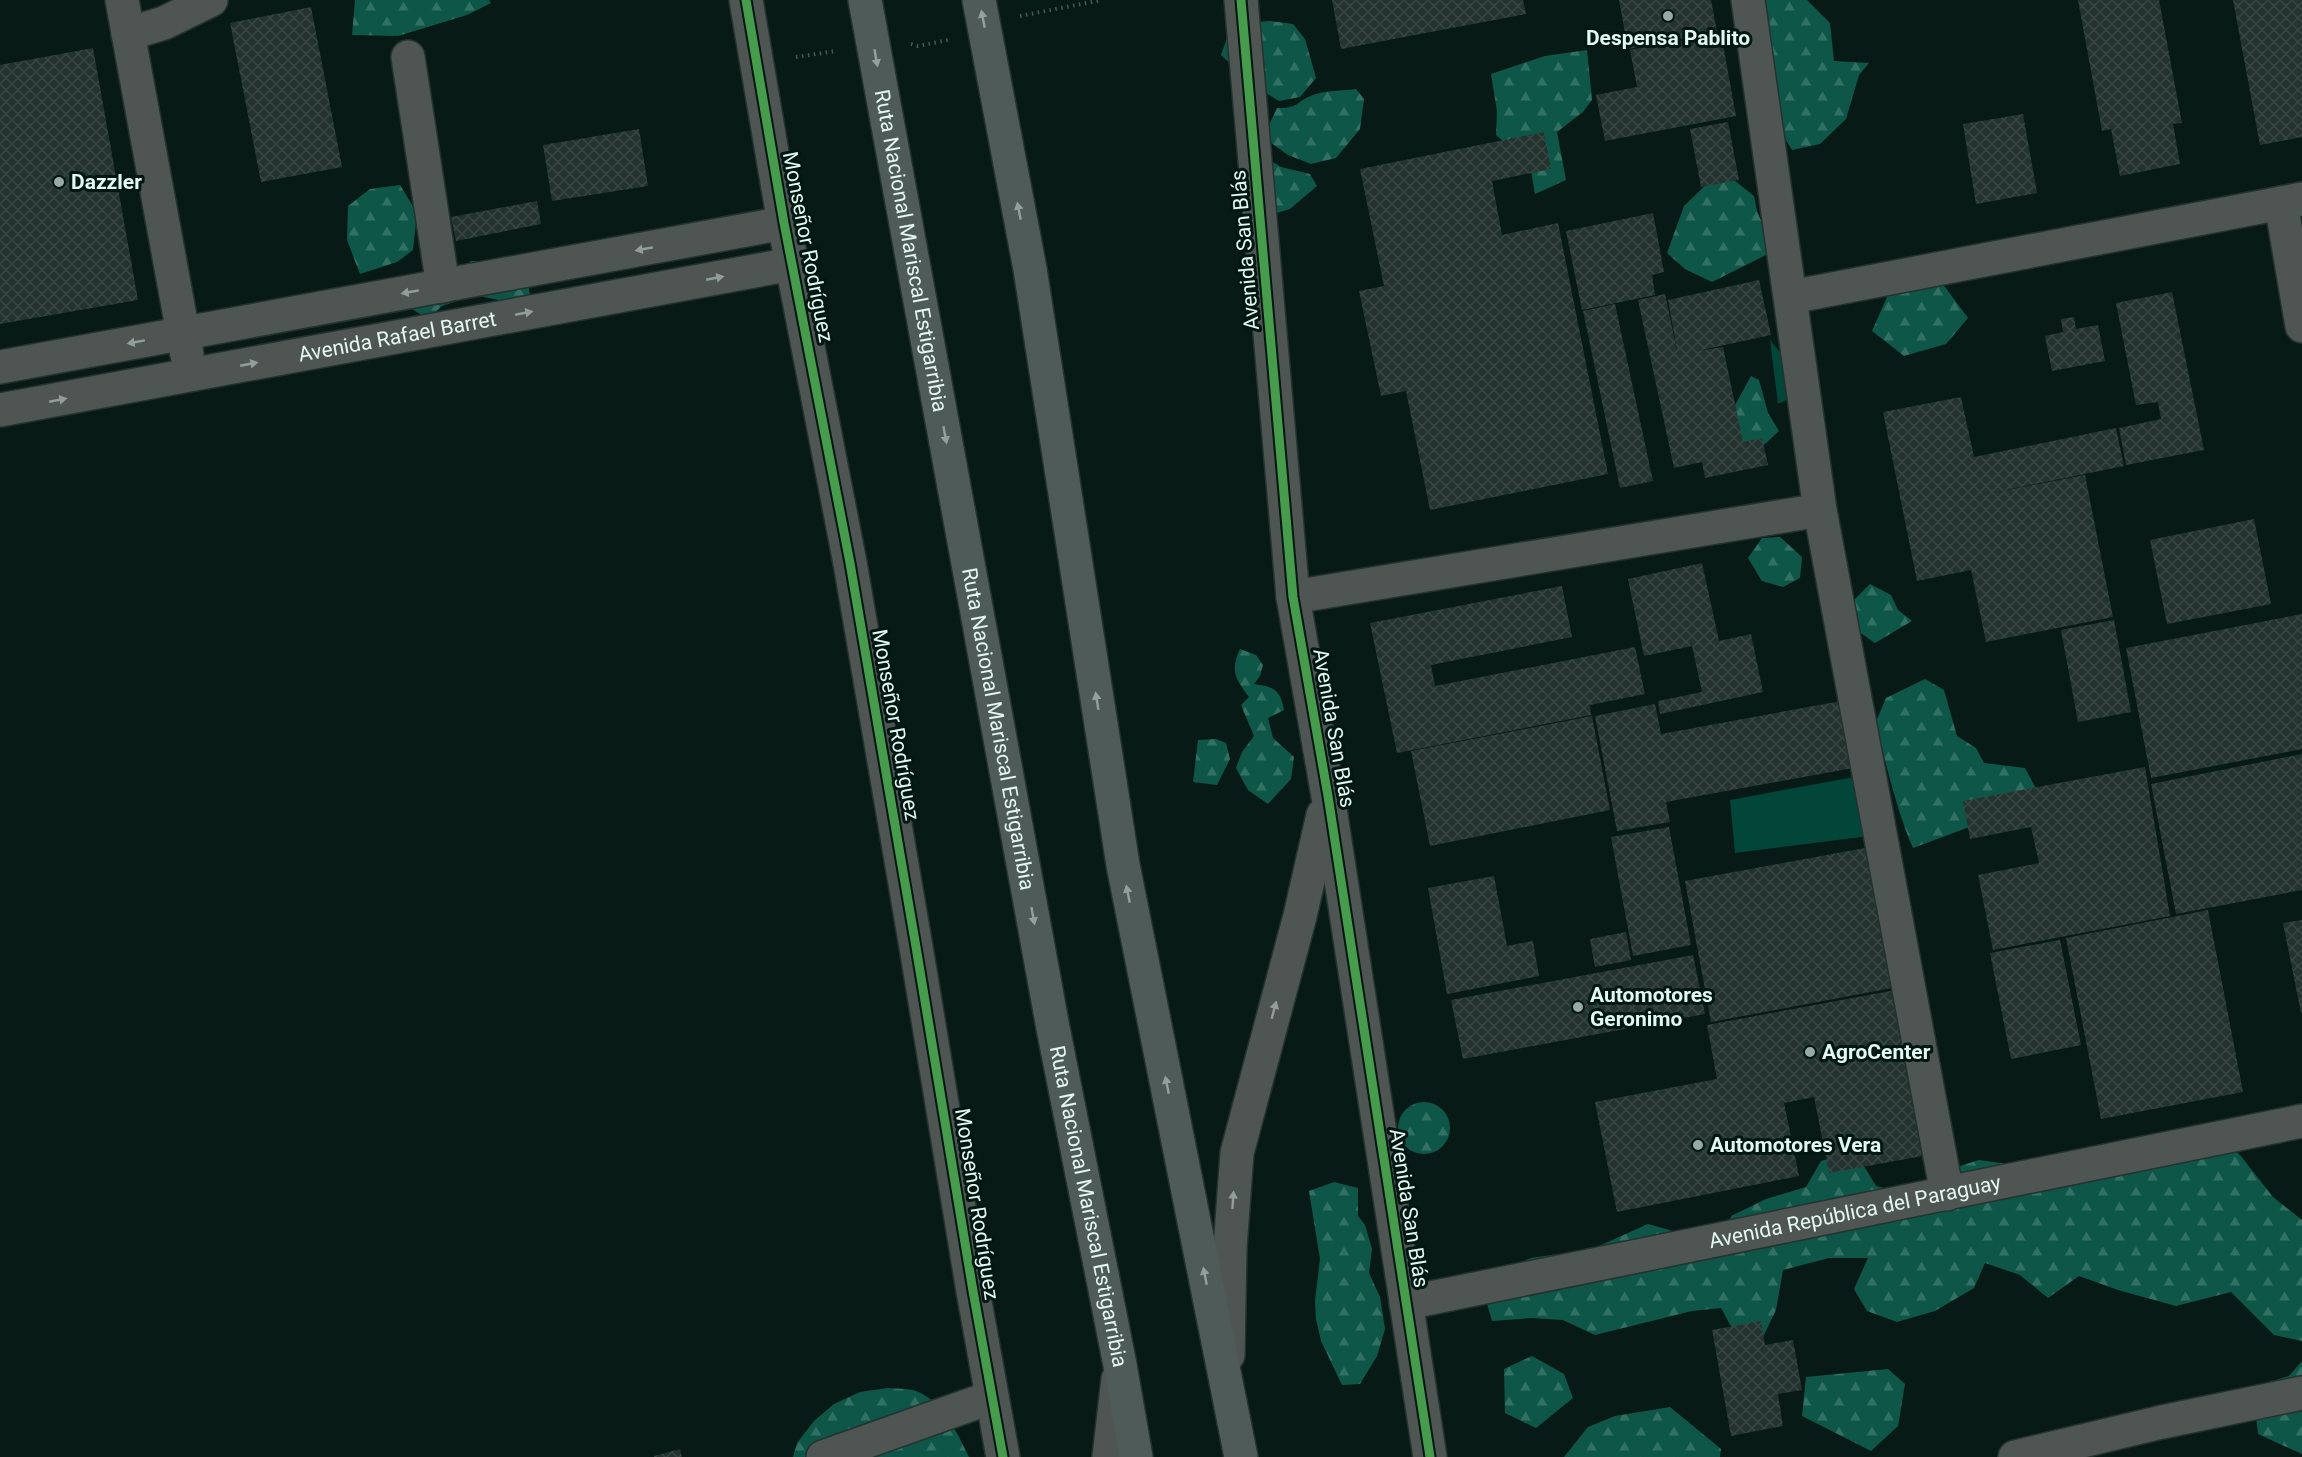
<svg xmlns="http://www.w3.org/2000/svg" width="2302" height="1457" font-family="Roboto,sans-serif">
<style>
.green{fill:#014639}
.forest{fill:url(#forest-firs)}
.building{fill:url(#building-cross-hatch)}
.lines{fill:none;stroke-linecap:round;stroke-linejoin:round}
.minor-casing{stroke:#24332f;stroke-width:36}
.highway-casing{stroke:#24332f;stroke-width:36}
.path{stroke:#4d5653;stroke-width:4;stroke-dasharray:1.5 4.5;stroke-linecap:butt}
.minor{stroke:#4e5552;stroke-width:33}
.highway{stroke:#4f5b58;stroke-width:33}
.cycleway-casing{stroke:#001712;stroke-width:13}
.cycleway{stroke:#469c4c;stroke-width:9}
.oneway{fill:#92a19d}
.oneway2{fill:#929e9a}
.poi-dot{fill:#97aaa4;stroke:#001712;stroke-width:2}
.labels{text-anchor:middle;stroke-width:6;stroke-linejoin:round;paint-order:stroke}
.poi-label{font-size:21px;font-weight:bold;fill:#e4f7f1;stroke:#001712;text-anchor:start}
.street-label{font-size:21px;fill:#e4f7f1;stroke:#001712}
</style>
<defs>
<pattern id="forest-firs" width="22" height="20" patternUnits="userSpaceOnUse" patternTransform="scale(1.5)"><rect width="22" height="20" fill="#0e5748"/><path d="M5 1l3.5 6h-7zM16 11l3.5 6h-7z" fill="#317063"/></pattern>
<pattern id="building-cross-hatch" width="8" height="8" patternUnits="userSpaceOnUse" patternTransform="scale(1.5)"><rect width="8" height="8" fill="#24332f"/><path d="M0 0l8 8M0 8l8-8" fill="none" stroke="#394743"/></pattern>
</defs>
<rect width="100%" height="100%" fill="#081a16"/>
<path class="green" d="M 1770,340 L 1810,389 L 1778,404 Z
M 1865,775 L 1877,835 L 1735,853 L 1730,800 Z"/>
<path class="forest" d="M 355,0 L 489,0 L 491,3 L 467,15 L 398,36 L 352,35 Z
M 1753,0 L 1807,0 L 1830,23 L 1834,61 L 1869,63 L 1859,75 L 1846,119 L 1820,144 L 1792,150 L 1778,127 Z
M 1270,21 L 1293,24 L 1305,39 L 1316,78 L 1300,97 L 1279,101 L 1256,87 L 1221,55 L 1229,32 L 1245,23 Z
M 1587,50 L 1592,100 L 1583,112 L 1557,132 L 1566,180 L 1535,194 L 1530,165 L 1496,135 L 1497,111 L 1491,74 L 1545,56 Z
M 1356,89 L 1364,99 L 1360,129 L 1336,158 L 1311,164 L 1288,155 L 1267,140 L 1269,125 L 1277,108 C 1300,108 1295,102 1313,95 C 1326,90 1342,91 1356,89 Z
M 1264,157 L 1281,167 L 1310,174 L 1317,186 L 1290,209 L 1254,220 L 1233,189 L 1244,169 Z
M 1711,180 L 1735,181 L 1754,196 L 1757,211 L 1774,251 L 1712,282 L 1685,269 L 1667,253 L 1684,206 Z
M 400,185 L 417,213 L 413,250 L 397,262 L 360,274 L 347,240 L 348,206 L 370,189 Z
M 471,261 L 518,261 L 528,284 L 531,300 L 499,300 L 474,295 L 442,306 L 428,319 L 407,306 Z
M 1923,273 L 1945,287 L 1968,318 L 1946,344 L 1904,356 L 1872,331 L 1896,277 Z
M 1751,376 L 1759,380 L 1768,413 L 1779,431 L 1754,454 L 1731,445 L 1734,407 Z
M 1780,537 L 1802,557 L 1800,578 L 1783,587 L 1762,581 L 1748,558 L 1762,538 Z
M 1870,584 L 1891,595 L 1898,610 L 1912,621 L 1875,643 L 1858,631 L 1854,600 Z
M 1240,649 L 1256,655 L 1263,665 L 1260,676 L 1254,684 C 1274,687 1280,689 1284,710 L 1268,718 L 1273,738 L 1294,757 L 1291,779 L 1268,804 L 1248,790 L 1236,768 L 1242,752 L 1254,736 L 1241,705 L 1249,697 C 1235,678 1230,671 1240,649 Z
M 1925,679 L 1944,690 L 1957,736 L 1976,748 L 1984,763 L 2025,768 L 2040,796 L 2007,813 L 1913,848 C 1896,809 1887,765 1875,724 L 1886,698 Z
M 1216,739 L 1226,743 L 1230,759 L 1217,785 L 1193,782 L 1198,740 Z
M1398 1128a26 26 0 1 1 52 0a26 26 0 1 1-52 0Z
M 2216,1133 L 2240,1155 L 2273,1197 L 2302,1220 L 2302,1341 L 2274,1335 L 2231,1292 L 2176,1306 L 2118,1290 L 2079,1276 L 2048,1298 L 2020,1275 L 1985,1263 L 1974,1288 L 1935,1311 L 1897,1322 L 1867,1311 L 1854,1289 L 1868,1258 L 1829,1258 L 1783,1270 L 1776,1310 L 1763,1337 L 1744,1350 L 1721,1308 L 1692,1311 L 1595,1335 L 1563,1320 L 1531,1318 L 1492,1321 L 1485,1297 L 1506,1268 L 1531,1258 L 1558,1254 L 1579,1255 L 1648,1224 L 1726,1246 L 1731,1216 L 1766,1199 L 1806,1187 L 1821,1161 L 1841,1155 L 1859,1158 L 1876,1186 L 1901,1192 L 1960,1166 L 1979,1160 L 2015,1165 L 2032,1193 L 2052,1185 Z
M 1334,1182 L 1358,1188 L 1358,1216 L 1365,1225 L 1372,1249 L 1369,1273 L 1380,1297 L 1385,1329 L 1377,1356 L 1360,1384 L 1342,1385 L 1321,1341 L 1316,1319 L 1315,1301 L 1320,1259 L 1309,1191 Z
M 1532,1356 L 1564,1374 L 1573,1398 L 1536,1428 L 1505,1413 L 1504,1369 Z
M 2302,1361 L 2302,1454 L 2258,1434 L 2253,1387 L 2289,1376 Z
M 1888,1369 L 1905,1384 L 1898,1426 L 1871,1451 L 1802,1416 L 1806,1377 Z
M 888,1388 C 896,1389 908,1388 916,1391 C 944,1402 957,1433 969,1457 L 793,1457 L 797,1443 L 814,1421 L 834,1404 L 860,1392 Z
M 1670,1407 L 1721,1449 L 1720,1457 L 1564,1457 L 1588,1427 L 1615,1416 Z"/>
<path class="building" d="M 1332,0 L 1523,0 L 1526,14 L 1341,49 Z
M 1619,0 L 1711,0 L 1717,32 L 1628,49 Z
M 2078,0 L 2159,0 L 2182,123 L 2173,124 L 2180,164 L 2120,176 L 2111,129 L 2102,131 Z
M 2233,0 L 2302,0 L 2302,137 L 2260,145 Z
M 311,7 L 342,167 L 261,182 L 230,23 Z
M 1721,33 L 1736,116 L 1605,141 L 1596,95 L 1637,87 L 1630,50 Z
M 93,48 L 138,300 L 0,324 L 0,65 Z
M 2023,114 L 2037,193 L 1976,204 L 1963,124 Z
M 1728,122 L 1739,180 L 1701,187 L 1690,129 Z
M 639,129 L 648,186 L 552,201 L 543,145 Z
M 1544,132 L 1551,169 L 1492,181 L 1502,235 L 1558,223 L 1608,474 L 1430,510 L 1406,391 L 1381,396 L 1359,291 L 1384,286 L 1360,169 Z
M 537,201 L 541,224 L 456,241 L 451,217 Z
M 1653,213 L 1664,272 L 1652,275 L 1655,295 L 1582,310 L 1566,231 Z
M 1759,280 L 1771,335 L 1697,351 L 1723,347 L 1743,442 L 1762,438 L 1768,465 L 1705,478 L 1702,462 L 1674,468 L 1638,300 L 1665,294 L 1678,356 L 1668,300 Z
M 2172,292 L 2204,450 L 2126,465 L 2119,428 L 2161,419 L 2158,402 L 2136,405 L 2116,303 Z
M 1615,304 L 1653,481 L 1620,488 L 1583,311 Z
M 2074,317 L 2076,329 L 2098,325 L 2105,361 L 2052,371 L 2045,336 L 2063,332 L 2061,319 Z
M 1961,397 L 1974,457 L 2116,428 L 2124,466 L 1981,495 L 2085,475 L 2113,617 L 1986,642 L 1971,570 L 1917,581 L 1883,412 Z
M 2254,519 L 2271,604 L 2167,624 L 2150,540 Z
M 1702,563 L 1719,641 L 1751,634 L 1763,692 L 1660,714 L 1658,701 L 1702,692 L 1692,646 L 1644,656 L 1628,579 Z
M 1562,586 L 1572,637 L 1431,665 L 1435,686 L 1635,647 L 1645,694 L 1590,705 L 1591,715 L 1397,753 L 1370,623 Z
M 2302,614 L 2302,749 L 2151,778 L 2126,648 Z
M 2114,620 L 2131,712 L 2078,722 L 2061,630 Z
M 1841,701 L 1853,768 L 1666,802 L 1670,822 L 1617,831 L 1595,716 L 1655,704 L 1661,734 Z
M 1592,716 L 1610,810 L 1430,846 L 1411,751 Z
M 2302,754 L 2302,890 L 2176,914 L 2151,784 Z
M 2145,767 L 2170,916 L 1993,950 L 1978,875 L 2039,863 L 2031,827 L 1970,839 L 1963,801 Z
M 1669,827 L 1691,945 L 1633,956 L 1611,837 Z
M 1865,848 L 1892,988 L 1711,1022 L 1685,881 Z
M 1494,876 L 1507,946 L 1533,941 L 1539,976 L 1447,994 L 1428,888 Z
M 2208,910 L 2243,1092 L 2101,1119 L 2066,938 Z
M 2302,920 L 2302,1013 L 2301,1013 L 2283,923 Z
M 1626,932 L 1631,960 L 1595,967 L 1590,939 Z
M 2060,940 L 2081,1045 L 2011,1059 L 1990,953 Z
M 1693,955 L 1705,1014 L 1463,1059 L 1451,1000 Z
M 1896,990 L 1928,1155 L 1829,1173 L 1814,1097 L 1784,1103 L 1799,1176 L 1617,1212 L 1595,1102 L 1717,1079 L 1707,1025 Z
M 1761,1321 L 1765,1345 L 1793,1340 L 1802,1390 L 1778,1394 L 1783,1426 L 1731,1436 L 1712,1330 Z
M 680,1449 L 682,1457 L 654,1457 L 654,1456 Z"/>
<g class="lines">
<g class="minor-casing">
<g id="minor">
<path d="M 122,0 L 187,355"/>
<path d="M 746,0 L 784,223 L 850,563 L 916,947 L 973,1291 L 1003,1457"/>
<path d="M 1241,0 L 1293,597 L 1328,796 L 1430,1457"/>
<path d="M 1748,0 L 1820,510 L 1947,1194"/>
<path d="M 128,34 L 164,23 L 211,0"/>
<path d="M 408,57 L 443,286"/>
<path d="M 2281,203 L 2302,326"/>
<path d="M 1791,297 L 2302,199"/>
<path d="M 0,367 L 784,223"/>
<path id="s1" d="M 0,410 L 792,264"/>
<path d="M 1293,597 L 1820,510"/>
<path id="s2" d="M 1406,1303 L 2302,1121"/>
<path d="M 1228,1355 L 1230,1248 L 1237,1153 L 1300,916 L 1323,815"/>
<path d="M 823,1457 L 992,1397"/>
<path d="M 1109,1457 L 1118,1379"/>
<path d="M 2015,1457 L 2162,1422 L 2302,1393"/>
</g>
</g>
<g class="highway-casing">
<g id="highway">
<path id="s3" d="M 865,0 L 1053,1028 L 1120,1365 L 1136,1457"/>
<path d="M 979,0 L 1030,269 L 1123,865 L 1241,1457"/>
</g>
</g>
<path class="path" d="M 1020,16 L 1102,0
M 911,44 L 918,46 L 948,40
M 796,57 L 836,51"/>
<use href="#minor" class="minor"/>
<use href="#highway" class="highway"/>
<g class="cycleway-casing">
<path id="cycleway" d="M 746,0 L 784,223 L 850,563 L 916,947 L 973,1291 L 1003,1457
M 1241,0 L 1293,597 L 1328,796 L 1430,1457"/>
</g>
<use href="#cycleway" class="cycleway"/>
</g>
<defs><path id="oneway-solid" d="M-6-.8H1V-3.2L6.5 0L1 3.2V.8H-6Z" transform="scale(1.5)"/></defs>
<g class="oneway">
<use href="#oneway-solid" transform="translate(983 19) rotate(-101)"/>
<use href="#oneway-solid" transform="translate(876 58) rotate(80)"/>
<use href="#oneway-solid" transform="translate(1019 211) rotate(-101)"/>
<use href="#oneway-solid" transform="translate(945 435) rotate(80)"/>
<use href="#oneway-solid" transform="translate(1097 701) rotate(-99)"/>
<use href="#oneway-solid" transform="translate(1128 894) rotate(-101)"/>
<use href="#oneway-solid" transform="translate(1033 916) rotate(80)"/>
<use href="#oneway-solid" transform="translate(1167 1085) rotate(-101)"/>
<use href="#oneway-solid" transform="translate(1205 1276) rotate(-101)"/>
</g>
<g class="oneway2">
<use href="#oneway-solid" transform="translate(644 249) rotate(170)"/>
<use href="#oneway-solid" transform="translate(715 278) rotate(-11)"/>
<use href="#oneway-solid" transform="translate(410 292) rotate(170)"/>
<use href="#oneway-solid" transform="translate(524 313) rotate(-11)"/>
<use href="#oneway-solid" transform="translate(136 342) rotate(170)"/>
<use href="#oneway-solid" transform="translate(249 364) rotate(-11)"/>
<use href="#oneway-solid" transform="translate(58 400) rotate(-11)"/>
<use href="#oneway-solid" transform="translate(1274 1010) rotate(-75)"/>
<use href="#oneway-solid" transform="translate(1233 1200) rotate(-86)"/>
</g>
<g class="poi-dot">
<circle cx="1668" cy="16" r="6"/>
<circle cx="59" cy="182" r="6"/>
<circle cx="1578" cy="1007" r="6"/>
<circle cx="1810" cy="1052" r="6"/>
<circle cx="1698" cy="1145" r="6"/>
</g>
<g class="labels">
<g class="poi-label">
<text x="1668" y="45" text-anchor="middle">Despensa Pablito</text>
<text x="71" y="189">Dazzler</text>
<text x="1590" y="1002">Automotores<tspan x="1590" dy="24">Geronimo</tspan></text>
<text x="1822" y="1059">AgroCenter</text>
<text x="1710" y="1152">Automotores Vera</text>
</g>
<g class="street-label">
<text transform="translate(808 247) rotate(79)" y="7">Monseñor Rodríguez</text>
<text transform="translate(1245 250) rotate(-95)" y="7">Avenida San Blás</text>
<text dy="7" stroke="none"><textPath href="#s3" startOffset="255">Ruta Nacional Mariscal Estigarribia</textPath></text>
<text dy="7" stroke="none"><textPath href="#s1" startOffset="404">Avenida Rafael Barret</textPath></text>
<text transform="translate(896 725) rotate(80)" y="7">Monseñor Rodríguez</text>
<text transform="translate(1334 728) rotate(80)" y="7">Avenida San Blás</text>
<text dy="7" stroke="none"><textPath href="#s3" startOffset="741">Ruta Nacional Mariscal Estigarribia</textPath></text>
<text transform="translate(977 1204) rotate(81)" y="7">Monseñor Rodríguez</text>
<text dy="7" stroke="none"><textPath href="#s3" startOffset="1227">Ruta Nacional Mariscal Estigarribia</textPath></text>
<text transform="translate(1409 1208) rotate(81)" y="7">Avenida San Blás</text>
<text dy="7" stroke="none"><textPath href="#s2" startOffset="458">Avenida República del Paraguay</textPath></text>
</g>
</g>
</svg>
